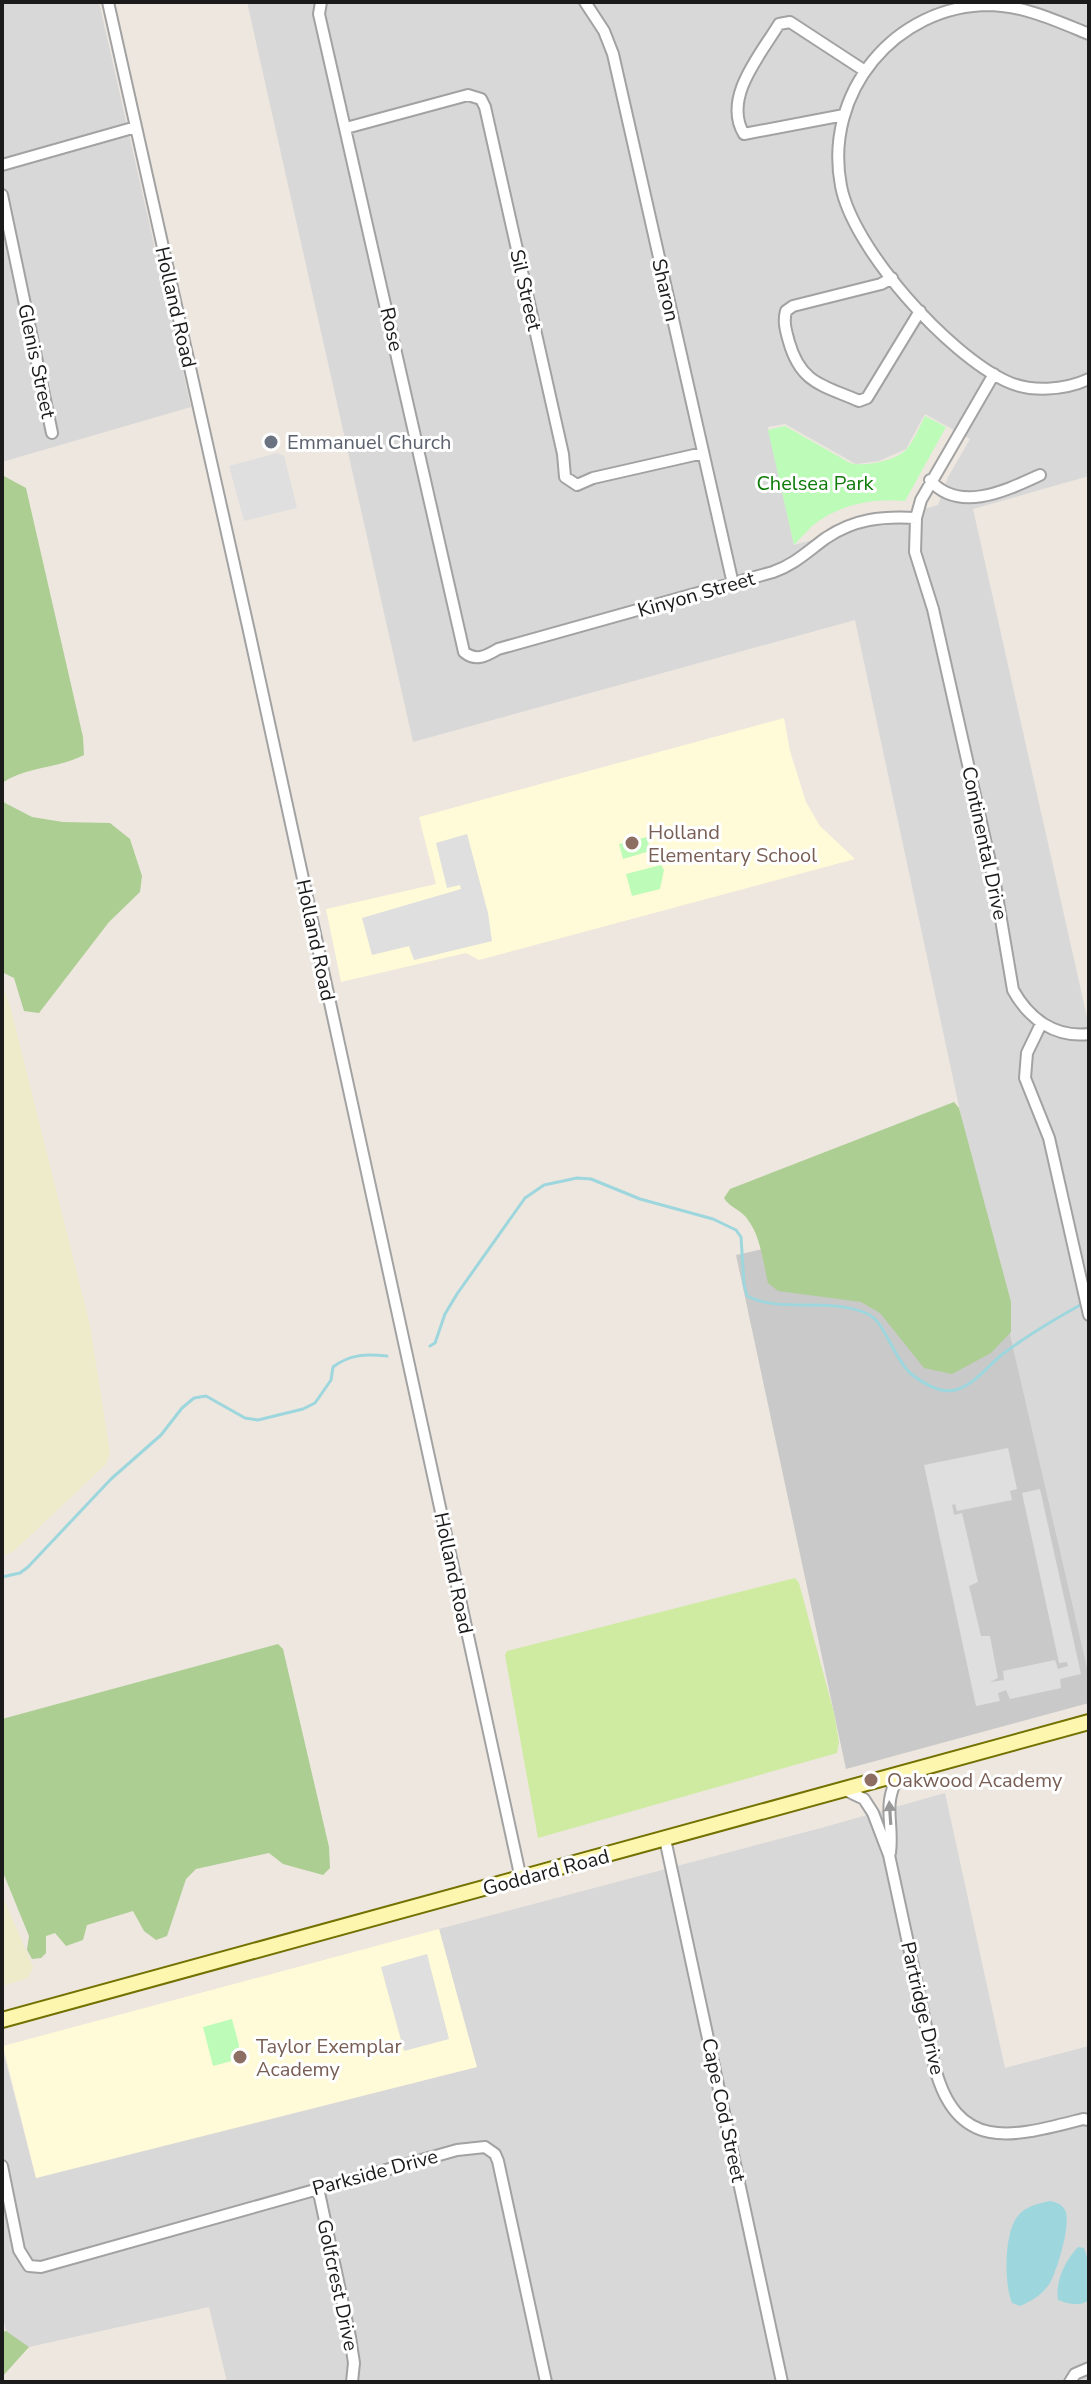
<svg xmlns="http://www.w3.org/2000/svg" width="1091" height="2384" font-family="'Nunito Sans',sans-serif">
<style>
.residential{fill:#d9d8d8;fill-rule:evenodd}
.education{fill:#fffad7}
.religious{fill:#c9c9c9}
.farmland{fill:#edebc9}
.grass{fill:#cfeba2}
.forest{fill:#acce92}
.park{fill:#bcfbb8}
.parking{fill:#dfdfdf}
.water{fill:#9dd7dd}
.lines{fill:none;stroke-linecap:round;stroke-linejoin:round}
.stream{stroke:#9dd7dd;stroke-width:3}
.street-casing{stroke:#a2a2a2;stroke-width:14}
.secondary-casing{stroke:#737100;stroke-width:18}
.street{stroke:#fff;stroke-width:10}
.secondary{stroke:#fcf6af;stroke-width:14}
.oneway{fill:#989898}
.worship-dot{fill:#6b7280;stroke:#fff;stroke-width:3}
.education-dot{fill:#8d6e63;stroke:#fff;stroke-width:3}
.labels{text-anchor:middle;stroke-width:6;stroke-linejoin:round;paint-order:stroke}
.street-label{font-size:20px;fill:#1b1b1b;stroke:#fff}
.worship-label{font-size:20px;fill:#5b616d;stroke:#fff;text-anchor:start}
.park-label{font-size:20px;fill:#0c7b07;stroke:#fff}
.education-label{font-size:20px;fill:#785e54;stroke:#fff;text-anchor:start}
</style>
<rect width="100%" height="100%" fill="#ede7df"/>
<path class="residential" d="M 2,2 L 99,2 L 191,407 L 2,462 Z
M 247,2 L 1089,2 L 1089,476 L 973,509 L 1089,1026 L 1089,1676 L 979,1200 L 855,620 L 413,742 ZM 925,414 L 970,439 L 948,477 L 938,505 L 794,545 L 768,427 L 785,424 L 856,464 L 879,461 L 906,449 Z
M 945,1793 L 1005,2068 L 1089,2046 L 1089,2382 L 227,2382 L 209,2307 L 11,2351 L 2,2314 L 2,2047 L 36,2178 L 476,2067 L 439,1929 L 821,1828 Z"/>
<path class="education" d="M 784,718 L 790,751 L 806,802 L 820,826 L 855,859 L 479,960 L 466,953 L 341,982 L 326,909 L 436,884 L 419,817 Z
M 439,1929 L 477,2067 L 36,2178 L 3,2046 Z"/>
<path class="religious" d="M 979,1200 L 1089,1676 L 1089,1703 L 846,1769 L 736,1255 Z"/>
<path class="farmland" d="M 2,985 L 10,1006 L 90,1325 L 110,1453 L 106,1464 L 14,1551 L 2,1556 Z
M 2,1895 L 33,1967 L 28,1978 L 2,1986 Z"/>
<path class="grass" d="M 795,1578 L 799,1583 L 834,1713 L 839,1742 L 837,1753 L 538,1838 L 505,1655 L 507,1651 Z"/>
<path class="forest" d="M 2,475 L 26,488 L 83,737 L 84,755 C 57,769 27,766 2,783 Z
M 2,799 L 5,803 L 32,817 L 63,822 L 110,823 L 130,839 L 142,876 L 140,892 L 109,922 L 39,1013 L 24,1011 L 14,978 L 2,972 Z
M 954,1102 L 959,1108 L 1011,1302 L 1011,1332 L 991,1353 L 952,1374 L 924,1368 L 880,1313 L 861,1302 L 778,1291 L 768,1283 C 763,1263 761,1237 748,1220 C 742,1210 730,1208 724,1198 L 730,1189 Z
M 278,1644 L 283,1649 L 329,1847 L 330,1868 L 323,1875 L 283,1864 L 269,1853 L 196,1869 L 186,1879 L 167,1936 L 156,1940 L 144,1931 L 133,1911 L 87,1925 L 83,1940 L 66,1946 L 55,1933 L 46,1936 L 46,1953 L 41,1958 L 32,1959 L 27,1950 L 29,1936 L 2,1870 L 2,1719 Z
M 6,2331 L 29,2347 L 2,2377 L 2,2332 Z"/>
<path class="park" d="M 925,416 L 946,427 L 905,501 C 873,498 837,505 812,526 C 806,532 800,539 794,545 L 768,430 L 785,426 L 850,463 C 864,467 895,461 906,450 C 914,441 920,426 925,416 Z
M 647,837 L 650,851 L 623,859 L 619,844 Z
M 661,865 L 664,870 L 660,889 L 632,896 L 626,874 Z
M 232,2019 L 239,2045 L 239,2059 L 213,2066 L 203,2027 Z"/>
<path class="parking" d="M 277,453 L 284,456 L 297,508 L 244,521 L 229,466 Z
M 467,834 L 488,913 L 492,941 L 414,960 L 409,946 L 372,955 L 362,918 L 461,889 L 460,885 L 447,888 L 436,843 Z
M 1008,1448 L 1017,1489 L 1010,1491 L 1012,1500 L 957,1511 L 955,1504 L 952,1505 L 954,1515 L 962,1513 L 978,1582 L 969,1586 L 981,1636 L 990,1636 L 998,1678 L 990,1682 L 1004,1680 L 1003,1671 L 1055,1660 L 1058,1669 L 1068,1666 L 1067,1662 L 1059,1663 L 1022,1493 L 1040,1489 L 1081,1674 L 1060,1679 L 1061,1688 L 1010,1699 L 1006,1690 L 998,1693 L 1000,1701 L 976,1706 L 924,1465 Z
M 427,1954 L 449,2039 L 404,2051 L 381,1967 Z"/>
<path class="water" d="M 1050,2201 C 1056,2202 1062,2204 1065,2210 C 1072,2222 1057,2271 1050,2283 C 1043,2294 1032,2301 1020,2306 L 1012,2303 C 1004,2284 1004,2234 1017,2217 C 1025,2206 1037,2204 1050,2201 Z
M 1078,2247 L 1084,2248 L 1087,2257 L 1089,2300 C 1080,2307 1068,2304 1058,2300 C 1055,2281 1065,2261 1078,2247 Z"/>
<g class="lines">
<path class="stream" d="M 430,1346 L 435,1343 L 445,1314 L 457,1294 L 525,1198 L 544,1185 L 577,1178 L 591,1179 L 640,1199 L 713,1219 L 736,1230 L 741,1237 L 744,1284 L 747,1296 C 782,1314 828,1296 868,1314 C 885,1322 893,1357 910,1373 C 921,1382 940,1394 955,1390 C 975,1385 988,1365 1004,1353 C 1028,1335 1055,1319 1082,1304
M 2,1577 L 20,1573 L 28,1567 L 111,1479 L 161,1435 L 182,1408 L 194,1398 L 206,1396 L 245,1418 L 258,1420 L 303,1409 L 315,1403 L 331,1380 L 333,1367 C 350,1354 366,1354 387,1356"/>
<g class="street-casing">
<path id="street" d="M 108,2 L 249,631 L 521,1879
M 321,2 L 319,14 L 464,652 C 476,662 486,656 498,649 L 773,572 C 794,565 808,551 826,538 C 854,519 882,516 916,518
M 585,2 L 604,31 L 613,54 L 733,584
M 1089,34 C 1057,21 1025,6 990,5 C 895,5 823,93 841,186 C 853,249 948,354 1006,381 C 1031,393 1065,390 1089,379
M 844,115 L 744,134 C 722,98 761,54 779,24 L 790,22 L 865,71
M 346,128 L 468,95 L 481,99 L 485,107 L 563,454 L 565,477 L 577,485 L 593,478 L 703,453
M 2,165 L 136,127
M 2,195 L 52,433
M 892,278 L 881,284 L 793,306 L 786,311 C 783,322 786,331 789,342 C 801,384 823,385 859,401 L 867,398 L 920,311
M 994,374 L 921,500 L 916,518 L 915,552 L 933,609 L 995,884 L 1013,990 C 1029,1019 1055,1038 1089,1034
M 930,480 C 959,514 1007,490 1040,475
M 1041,1024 L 1027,1053 L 1025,1078 L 1049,1138 L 1089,1315
M 843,1789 L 864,1799 L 873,1813 L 889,1855 L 935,2068 C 958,2155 1016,2136 1083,2119 L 1089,2120
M 665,1839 L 782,2382
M 890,1853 C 894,1819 881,1806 900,1773
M 2,2166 L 19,2250 L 29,2266 L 41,2267 L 457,2150 L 485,2147 L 495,2154 L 498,2161 L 546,2382
M 318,2188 L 350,2337 L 354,2363 L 352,2382
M 1070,2382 L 1075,2374 L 1089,2368"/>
</g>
<g class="secondary-casing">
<path id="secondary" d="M 2,2020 L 1089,1722"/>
</g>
<use href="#street" class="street"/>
<use href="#secondary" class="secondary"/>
</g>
<defs><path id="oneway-solid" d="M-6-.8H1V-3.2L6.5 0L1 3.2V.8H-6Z" transform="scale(2)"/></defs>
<use class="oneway" href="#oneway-solid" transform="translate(890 1813) rotate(-94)"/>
<circle class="worship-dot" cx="271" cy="442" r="8"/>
<g class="education-dot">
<circle cx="632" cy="843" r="8"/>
<circle cx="871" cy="1780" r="8"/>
<circle cx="240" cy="2057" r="8"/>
</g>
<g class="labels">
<g class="street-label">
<text transform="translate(526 290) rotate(77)" y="7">Sil Street</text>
<text transform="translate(666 290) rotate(77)" y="7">Sharon</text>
<text transform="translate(176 307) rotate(77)" y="7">Holland Road</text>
<text transform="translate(392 329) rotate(77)" y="7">Rose</text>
<text transform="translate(37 361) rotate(78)" y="7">Glenis Street</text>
<text transform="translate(696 594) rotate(-16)" y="7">Kinyon Street</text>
<text transform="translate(985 843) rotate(78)" y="7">Continental Drive</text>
<text transform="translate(316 940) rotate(78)" y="7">Holland Road</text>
<text transform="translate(454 1573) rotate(78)" y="7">Holland Road</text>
<text transform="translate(546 1872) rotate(-15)" y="7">Goddard Road</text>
<text transform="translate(923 2008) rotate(77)" y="7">Partridge Drive</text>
<text transform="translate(724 2110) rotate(78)" y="7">Cape Cod Street</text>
<text transform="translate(375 2172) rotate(-15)" y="7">Parkside Drive</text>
<text transform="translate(338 2285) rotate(78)" y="7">Golfcrest Drive</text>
</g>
<g class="worship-label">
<text x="287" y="449">Emmanuel Church</text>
</g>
<g class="park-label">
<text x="815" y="490">Chelsea Park</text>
</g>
<g class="education-label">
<text x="648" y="839">Holland<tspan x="648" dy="23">Elementary School</tspan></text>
<text x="887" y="1787">Oakwood Academy</text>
<text x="256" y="2053">Taylor Exemplar<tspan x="256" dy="23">Academy</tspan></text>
</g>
</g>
<rect width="1091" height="2384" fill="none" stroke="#1b1b1b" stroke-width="8"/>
</svg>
